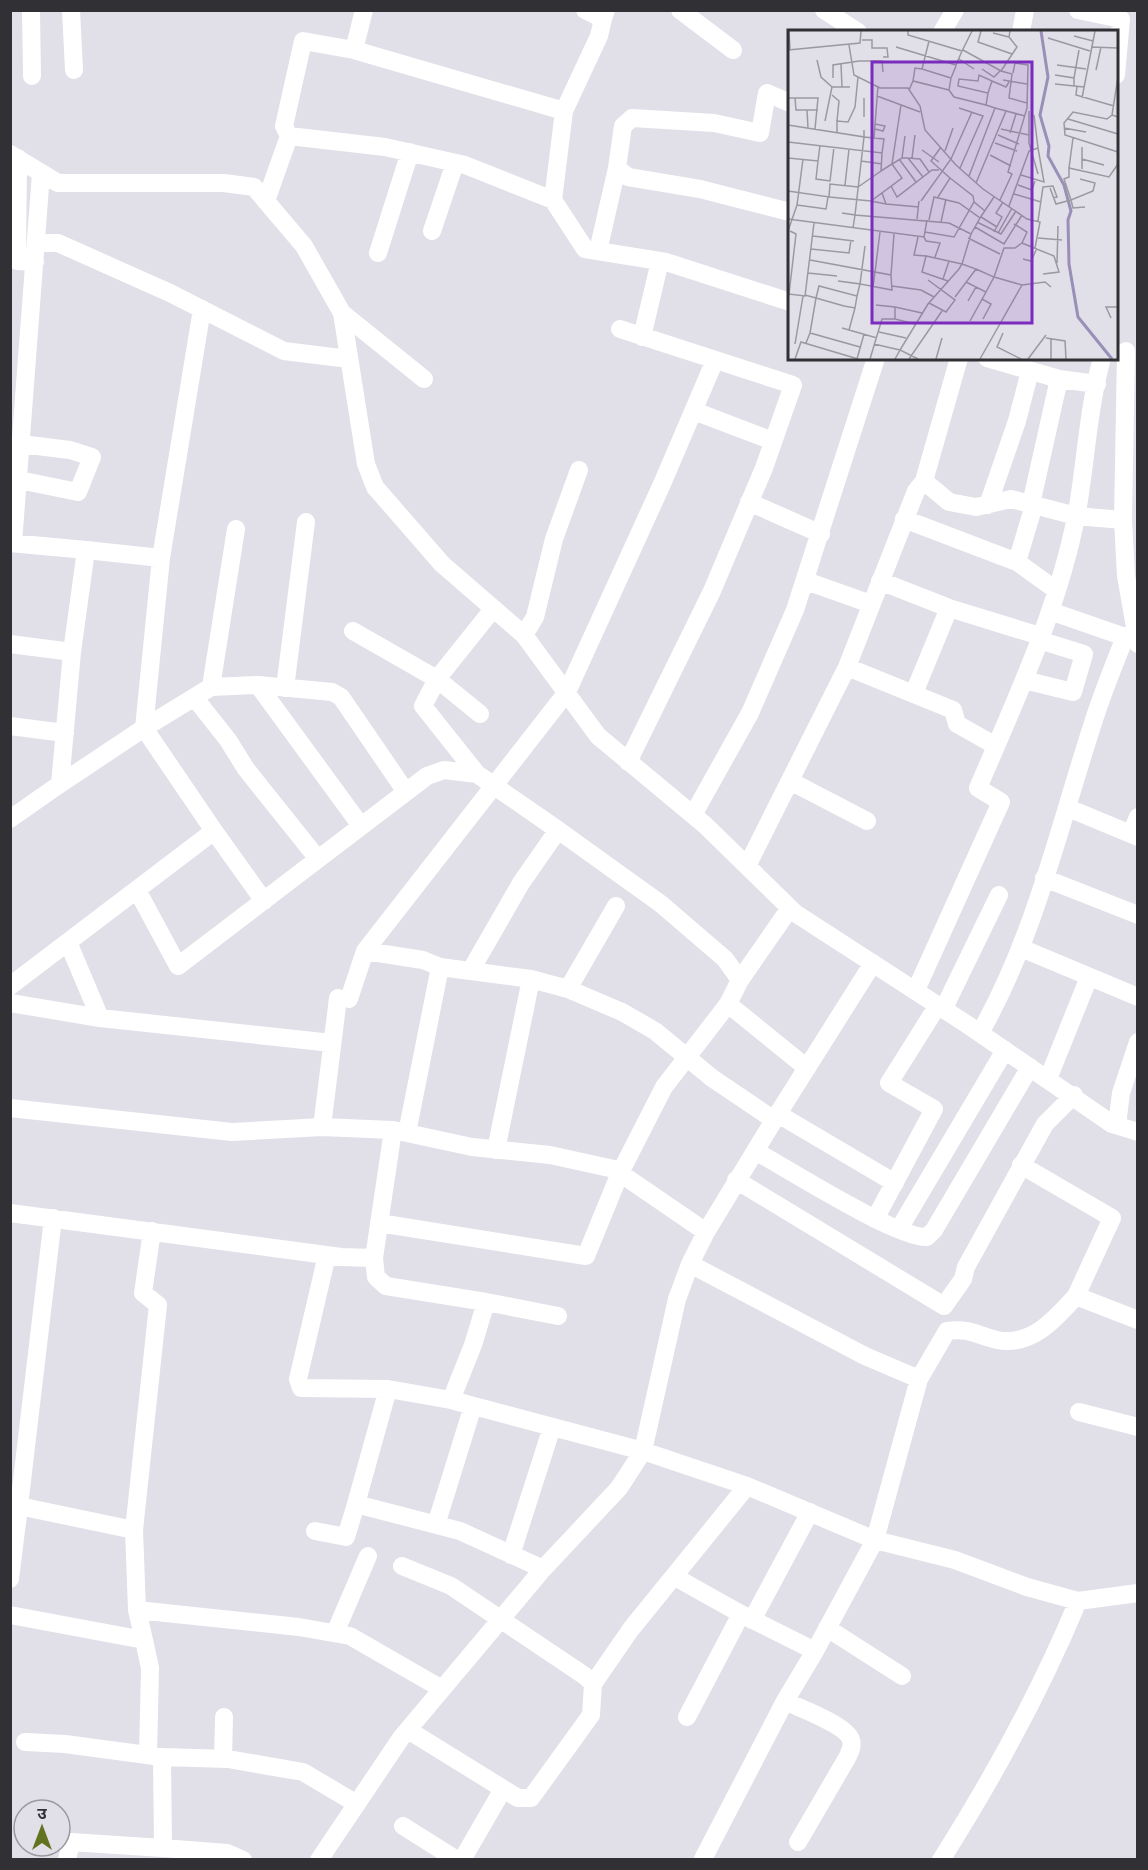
<svg xmlns="http://www.w3.org/2000/svg" width="1148" height="1870" font-family="'Asap Condensed','Noto Sans Devanagari',sans-serif">
<style>
.lines{fill:none;stroke-linecap:round;stroke-linejoin:round}
.minor{stroke:#fff;stroke-width:18}
.inset-river{fill:none;stroke:#998fb7;stroke-width:3}
.inset-road{fill:none;stroke:#9b99a0;stroke-width:1.5}
.view{fill:#7b2cbf;fill-opacity:0.15;stroke:#7b2cbf;stroke-width:3}
.inset-edge{fill:none;stroke:#313034;stroke-width:3}
</style>
<rect width="100%" height="100%" fill="#e1dfe8"/>
<g class="lines">
<path class="minor" d="M 31,10 L 32,76
M 71,10 L 74,70
M 364,10 L 354,50 L 564,111 L 599,36 L 603,19
M 585,10 L 603,19 L 606,10
M 680,10 L 733,50
M 824,10 L 858,32
M 1078,10 L 1121,19 L 1116,75
M 942,32 L 955,10
M 1021,32 L 1025,10
M 790,103 L 767,93 L 760,133 L 714,123 L 632,118 L 623,126 L 617,168 L 628,177 L 700,189 L 790,212
M 289,136 L 284,126 L 303,41 L 354,50
M 10,154 L 58,183 L 224,183 L 254,187 L 304,246 L 342,313 L 366,464 L 375,487 L 442,564 L 524,635 L 598,736 L 705,825 L 795,913 L 968,1025 L 1112,1124 L 1138,1132
M 18,158 L 17,261 L 35,262
M 553,200 L 585,249 L 666,262 L 790,302
M 266,201 L 289,136 L 385,147 L 465,165 L 553,200 L 564,111
M 432,231 L 455,163
M 36,243 L 58,243 L 170,293 L 284,351 L 349,359
M 598,251 L 617,168
M 378,253 L 410,152
M 342,313 L 424,379
M 620,329 L 793,385 L 764,468 L 712,591 L 628,762
M 642,337 L 660,261
M 1126,351 L 1123,520 L 1126,576 L 1138,644
M 987,358 L 1059,379 L 1097,384
M 694,411 L 773,441
M 19,480 L 78,492 L 92,457 L 70,450 L 21,444
M 924,481 L 949,502 L 976,507 L 1011,499 L 1076,516 L 1123,520
M 749,502 L 821,534
M 1031,504 L 1059,379
M 988,505 L 1017,421 L 1030,371
M 904,519 L 1017,562 L 1056,590
M 10,543 L 86,550 L 72,652 L 10,644
M 13,543 L 41,173
M 86,550 L 161,558
M 1017,562 L 1034,505
M 806,581 L 871,604
M 880,581 L 949,608 L 1040,636
M 493,609 L 437,679 L 423,706 L 477,774 L 558,830
M 1050,611 L 1125,637
M 353,631 L 437,679 L 480,714
M 524,635 L 535,617 L 554,539 L 579,470
M 72,652 L 60,784 L 144,728 L 161,558 L 202,309
M 847,667 L 953,710 L 957,724 L 996,746
M 1024,680 L 1073,692 L 1084,654 L 1039,640
M 258,685 L 332,692 L 341,697 L 406,792
M 211,687 L 236,529
M 285,688 L 306,522
M 914,693 L 949,608
M 194,697 L 228,740 L 246,769 L 318,859
M 10,726 L 65,733
M 790,781 L 867,821
M 1068,808 L 1138,837
M 693,815 L 750,713 L 795,610 L 876,358
M 10,819 L 60,784
M 214,831 L 264,901
M 1131,834 L 1138,817
M 747,866 L 847,667 L 916,491 L 924,481 L 959,358
M 1044,878 L 1138,915
M 137,890 L 178,966 L 427,776 L 444,770 L 477,774
M 1021,948 L 1138,997
M 365,951 L 423,960 L 440,967
M 471,970 L 521,883 L 558,830 L 661,904 L 725,959 L 740,980 L 728,1004
M 740,980 L 790,908
M 10,986 L 214,831 L 144,728 L 211,687 L 258,685 L 361,826
M 568,989 L 616,906
M 916,990 L 1001,802 L 978,788 C 1016,699 1059,608 1077,512 C 1086,461 1088,409 1102,358
M 349,999 L 365,951 L 567,692 L 662,484 L 715,360
M 10,1003 L 100,1018 L 68,942
M 944,1008 L 999,895
M 100,1018 L 332,1043
M 980,1033 C 1035,936 1059,827 1093,723 C 1102,694 1114,665 1125,637 L 1138,633
M 1048,1079 L 1089,977
M 10,1108 L 232,1132 L 322,1127 L 393,1130 L 472,1147 L 550,1155 L 614,1169 L 706,1232 L 774,1120 L 712,1078 L 655,1031 L 622,1012 L 568,989 L 531,979 L 440,967 L 407,1133
M 778,1114 L 895,1183
M 774,1120 L 873,963
M 1117,1125 L 1121,1093 L 1138,1042
M 322,1127 L 338,998
M 496,1150 L 531,979
M 755,1151 C 788,1169 896,1238 927,1237 L 934,1230 L 1030,1067
M 1021,1165 L 1112,1218 L 1076,1296 L 1138,1320
M 736,1180 L 944,1306 L 963,1279 L 966,1267 L 1045,1124 L 1074,1095
M 10,1213 L 341,1257 L 374,1258 L 393,1130
M 875,1219 L 934,1109 L 889,1083 L 938,1005
M 379,1223 L 586,1256 L 620,1173 L 664,1087 L 728,1004 L 807,1068
M 899,1229 L 1005,1050
M 327,1255 L 298,1379 L 301,1388 L 388,1389
M 374,1258 L 376,1277 L 386,1286 L 486,1302 L 473,1345 L 451,1400
M 690,1264 L 865,1356 L 919,1379
M 1076,1296 C 1056,1318 1032,1347 997,1340 C 975,1335 971,1328 947,1331 L 919,1379 L 875,1540 L 955,1560 L 1027,1587 L 1078,1601 L 1138,1593
M 486,1302 L 558,1316
M 1079,1412 L 1138,1427
M 747,1486 L 875,1540 L 815,1651
M 10,1505 L 19,1506 L 53,1218
M 436,1525 L 473,1406
M 315,1531 L 346,1537 L 356,1504
M 511,1555 L 552,1427
M 402,1566 L 451,1586 L 585,1676 L 593,1684 L 591,1715 L 531,1798 L 518,1798 L 408,1730
M 675,1577 L 741,1614 L 687,1717
M 10,1579 L 19,1506 L 134,1530 L 158,1305 L 143,1293 L 152,1231
M 137,1610 L 299,1627 L 350,1636 L 442,1689
M 10,1615 L 144,1640 L 137,1610 L 134,1530
M 752,1620 L 810,1512
M 827,1628 L 902,1676
M 335,1633 L 368,1556
M 144,1640 L 150,1668 L 148,1755
M 593,1684 L 631,1629 L 747,1486 L 643,1451 L 677,1299 L 690,1264 L 706,1232
M 785,1701 C 799,1708 847,1725 851,1740 C 853,1746 850,1752 847,1758 L 798,1842
M 25,1742 L 65,1744 L 162,1757 L 163,1848 L 71,1842 L 67,1860
M 162,1757 L 228,1759 L 303,1772 L 357,1804
M 223,1759 L 224,1717
M 403,1826 L 457,1860
M 163,1848 L 227,1853 L 243,1860
M 703,1859 L 785,1701 L 815,1651 L 741,1614
M 319,1860 L 401,1738 L 543,1569 L 619,1488 L 643,1451 L 451,1400 L 388,1389 L 356,1504 L 460,1531 L 543,1569
M 462,1860 L 503,1789
M 941,1860 C 993,1778 1041,1690 1078,1601"/>
</g>
<g transform="translate(788 30)">
<rect width="330" height="330" fill="#e1dfe8"/>
<path class="inset-river" d="M 253,1 L 260,47 L 252,85 L 261,116 L 260,126 L 276,155 L 283,181 L 280,190 L 281,234 L 290,287 L 324,329"/>
<path class="inset-road" d="M 1,1 L 2,20M 120,1 L 120,5 L 174,21 L 184,1M 193,1 L 190,12 L 224,24M 205,3 L 221,7 L 222,1M 286,6 L 305,11M 260,8 L 302,21M 74,10 L 84,10 L 84,18 L 99,18 L 100,27 L 95,27M 141,11 L 134,39 L 163,48 L 168,36M 61,15 L 66,45 L 92,58 L 120,58 L 132,76 L 137,100 L 168,135 L 195,159 L 239,189 L 252,192 L 247,218M 108,17 L 168,35 L 174,21M 303,17 L 330,18M 0,20 L 72,13 L 73,1M 175,20 L 213,41 L 229,17 L 221,7M 171,29 L 186,39M 29,30 L 33,47 L 44,57 L 37,91M 53,34 L 54,57M 269,35 L 298,39M 194,39 L 206,47 L 212,41M 308,40 L 313,17M 213,41 L 224,44 L 221,68 L 239,73M 267,45 L 286,48 L 286,56M 330,47 L 324,85 L 330,87M 45,48 L 45,35 L 71,31 L 94,31 L 95,42M 286,48 L 291,20M 215,50 L 239,54M 125,51 L 127,38 L 134,39M 204,51 L 218,57 L 221,52M 267,54 L 296,57M 289,56 L 288,65 L 326,76M 44,57 L 62,57M 121,60 L 125,51 L 161,60 L 163,48M 161,60 L 166,67 L 198,75 L 200,63 L 170,56 L 171,49 L 190,51 L 191,45 L 204,51 L 200,63M 44,65 L 51,71 L 49,91M 89,66 L 132,82M 0,68 L 30,68 L 27,99M 7,68 L 8,80 L 30,80M 76,68 L 76,87M 294,68 L 307,1M 171,78 L 195,86 L 172,138M 207,78 L 237,86M 19,80 L 20,98M 241,81 L 241,113 L 250,144M 324,85 L 319,89 L 285,82 L 276,93 L 277,105 L 330,122M 280,89 L 330,104M 0,95 L 76,107 L 67,185 L 161,193 L 183,204 L 192,188 L 171,173 L 146,167 L 141,190M 276,98 L 298,102M 87,99 L 95,101 L 97,96 L 87,94M 213,99 L 241,105M 49,102 L 49,91 L 60,92 L 67,77 L 70,47M 222,103 L 228,84M 210,105 L 231,114M 86,108 L 90,56M 0,112 L 94,123 L 96,109 L 76,107 L 76,100M 207,113 L 229,121M 153,117 L 143,131 L 162,148M 294,117 L 294,139M 134,120 L 151,132M 157,121 L 165,98M 94,123 L 93,141 L 104,134 L 113,75M 202,125 L 223,136M 0,128 L 30,131 L 32,115M 114,128 L 117,106M 120,128 L 132,129 L 141,142M 124,128 L 127,105M 111,129 L 128,152M 294,129 L 316,135M 30,131 L 28,149 L 42,151 L 46,117M 73,131 L 94,134M 281,138 L 285,108M 233,145 L 256,152 L 250,118M 181,146 L 207,78 L 198,75M 292,149 L 307,153 L 305,161 L 283,170 L 276,149 L 281,147 L 281,138 L 321,147 L 330,134M 188,153 L 218,81M 57,155 L 61,119M 230,155 L 244,160 L 247,151M 103,156 L 109,167 L 144,140 L 151,140M 262,158 L 268,174 L 283,170 L 285,178 L 297,177M 0,161 L 41,167 L 42,154 L 70,157 L 93,141M 226,164 L 253,172M 41,167 L 83,171 L 114,148 L 104,134 L 114,128 L 120,128 L 135,147M 150,167 L 162,148 L 185,166 L 186,172M 212,170 L 224,144 L 220,142 L 239,78 L 240,35 L 227,33 L 225,43M 83,171 L 98,174 L 94,163M 133,171 L 163,129 L 184,82M 98,174 L 131,177M 9,175 L 38,179 L 40,167M 221,176 L 241,121 L 250,118 L 246,85M 54,183 L 67,185 L 65,198M 193,187 L 209,197M 192,188 L 206,167M 0,189 L 136,207 L 139,190M 129,189 L 131,171M 250,191 L 255,157 L 265,156 L 269,167 L 265,168M 153,192 L 158,169M 189,192 L 213,204 L 228,181M 226,194 L 239,202 L 234,213 L 266,226 L 271,242 L 255,244M 187,197 L 216,214 L 234,185M 0,201 L 9,175 L 15,129M 137,202 L 166,207 L 186,172 L 197,181M 206,202 L 214,187 L 208,183 L 215,172M 210,203 L 224,178M 25,206 L 66,211M 130,207 L 126,225 L 138,226M 136,207 L 138,211 L 152,213 L 147,227M 180,208 L 212,224M 250,208 L 274,210M 234,213 L 227,218 L 216,218 L 206,247 L 234,255 L 257,252 L 263,257M 77,216 L 72,254 L 104,260 L 103,245M 23,219 L 61,223 L 63,210M 235,229 L 243,231 L 249,218M 22,230 L 87,242 L 92,202M 269,233 L 270,196M 188,239 L 206,247 L 198,262M 20,243 L 49,246M 155,249 L 161,231M 140,250 L 167,270 L 158,282 L 141,273M 50,251 L 72,254 L 69,266M 178,252 L 188,257 L 180,271M 104,256 L 133,260 L 146,267M 85,257 L 87,242 L 103,245 L 106,204M 1,264 L 8,204 L 2,201M 17,265 L 28,268 L 56,276 L 67,278 L 69,266 L 31,256 L 28,268 L 22,303M 167,267 L 188,239 L 174,234 L 183,204M 194,269 L 203,274 L 195,289M 0,270 L 1,264 L 17,266 L 26,193M 107,277 L 134,283M 323,288 L 318,277 L 330,277M 107,289 L 127,294M 182,291 L 198,262 L 188,257M 54,298 L 89,308M 61,300 L 67,278M 91,302 L 118,308M 215,303 L 209,317 L 233,329M 258,308 L 277,311 L 278,329M 263,309 L 263,329M 18,313 L 22,303 L 72,317M 7,314 L 15,266M 86,314 L 112,320 L 107,329M 7,329 L 13,312 L 70,329M 69,329 L 76,304M 82,329 L 94,289 L 107,289 L 107,277 L 88,275M 121,329 L 154,281M 130,329 L 112,320 L 140,274 L 171,239 L 174,234 L 138,226 L 134,242 L 160,251M 148,329 L 154,308M 192,329 L 234,255M 240,329 L 258,305"/>
<path class="view" d="M 84,32 L 244,32 L 244,293 L 84,293 Z"/>
<rect width="330" height="330" class="inset-edge"/>
</g>
<rect width="1148" height="1870" fill="none" stroke="#313034" stroke-width="24"/>
<g transform="translate(42 1828)"><circle r="28" fill="#e1dfe8" stroke="#9b99a0" stroke-width="1.5"/>
<path d="M0-4.5L10 22L0 15L-10 22Z" fill="#627320"/>
<text y="-9" font-size="16" font-weight="bold" text-anchor="middle" fill="#313034">उ</text>
</g>
</svg>
